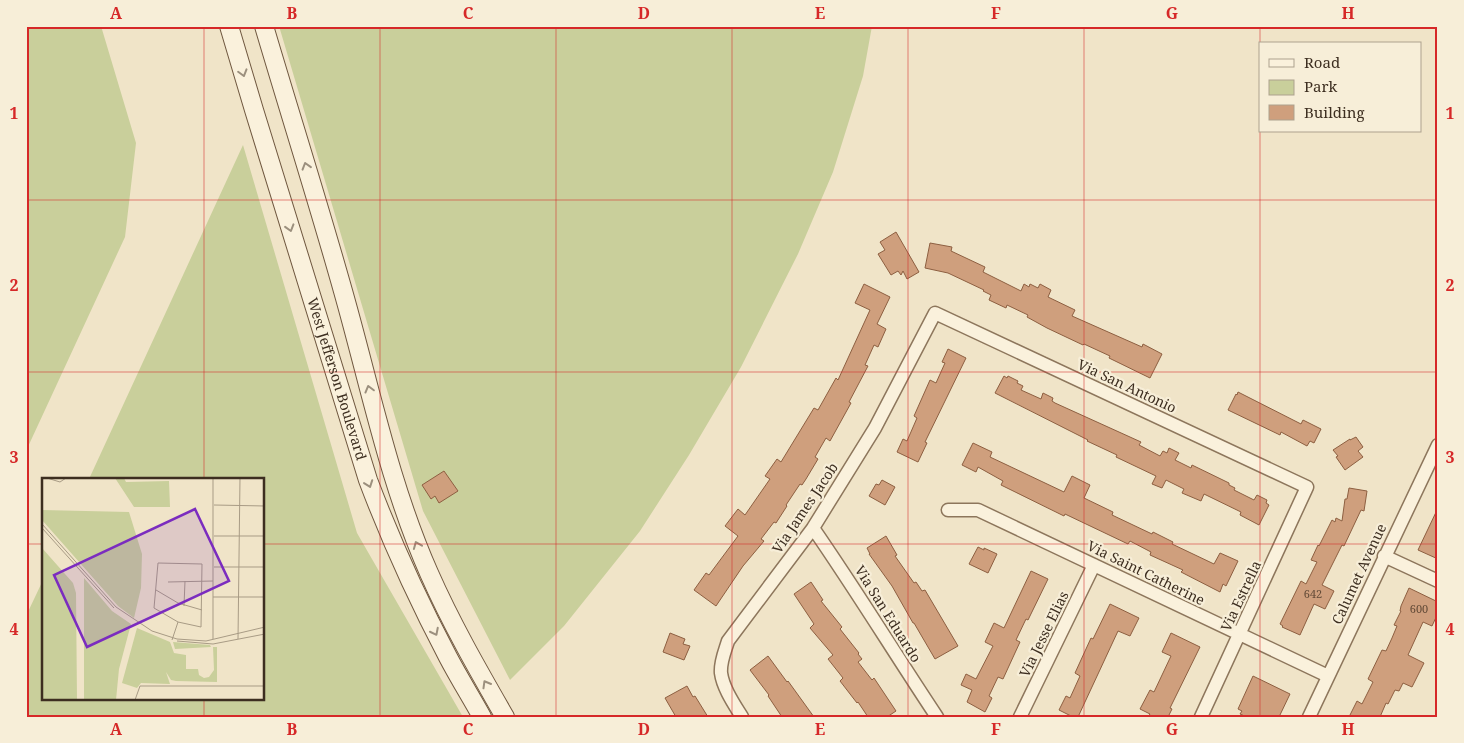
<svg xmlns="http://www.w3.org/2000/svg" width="1464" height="743" font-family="'Noto Serif',serif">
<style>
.green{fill:#c9cf9b}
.building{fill:#cf9f7d;stroke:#8d5f41}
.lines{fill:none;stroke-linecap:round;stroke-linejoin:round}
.minor-casing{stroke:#8d765c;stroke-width:15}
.secondary-casing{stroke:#6f573f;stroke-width:20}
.minor{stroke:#faf1dc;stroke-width:12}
.secondary{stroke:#faf1dc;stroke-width:18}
.oneway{stroke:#9c907e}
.grid{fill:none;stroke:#d62828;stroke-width:1;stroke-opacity:0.55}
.labels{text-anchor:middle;stroke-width:4.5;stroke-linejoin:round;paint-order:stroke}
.number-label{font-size:11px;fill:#624a37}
.street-label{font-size:14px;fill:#3d2e20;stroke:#f7eed8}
.inset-road{fill:none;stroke:#a89b85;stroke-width:1}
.view{fill:#7b2cbf;fill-opacity:0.15;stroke:#7b2cbf;stroke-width:2.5}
.inset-edge{fill:none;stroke:#3d2e20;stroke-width:2.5}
.neatline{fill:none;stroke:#d62828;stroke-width:2}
.grid-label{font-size:16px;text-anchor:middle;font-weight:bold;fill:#d62828}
</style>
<rect width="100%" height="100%" fill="#f0e4c8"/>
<path class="green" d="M 26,26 L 101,26 L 136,143 L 125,237 L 26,451 Z
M 279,26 L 872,26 L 863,76 L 833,172 L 798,254 L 741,367 L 689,455 L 640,531 L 564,626 L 510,680 L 423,511 Z
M 243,145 L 357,533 L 463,717 L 26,717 L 26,616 L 44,578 L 44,699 L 264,699 L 264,479 L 89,479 Z"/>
<path class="building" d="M 896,232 L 919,272 L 907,279 L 903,271 L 901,275 L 898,271 L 891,275 L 878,254 L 885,250 L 880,242 Z
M 930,243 L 952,247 L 951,251 L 985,267 L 983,272 L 1021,291 L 1024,284 L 1029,287 L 1030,284 L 1038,288 L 1040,284 L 1051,290 L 1048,297 L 1075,310 L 1072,316 L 1142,347 L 1143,344 L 1162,354 L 1150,378 L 1109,358 L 1110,356 L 1084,344 L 1083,345 L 1047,328 L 1027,317 L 1028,315 L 1007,305 L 1006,308 L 989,300 L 991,295 L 983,291 L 984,290 L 948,273 L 925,268 Z
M 864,284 L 890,297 L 877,324 L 886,329 L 878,347 L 874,345 L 865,365 L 868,366 L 849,402 L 851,403 L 830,441 L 826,438 L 815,457 L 818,459 L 806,479 L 802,485 L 800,484 L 786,505 L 787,506 L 776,523 L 774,522 L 761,539 L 764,541 L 743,566 L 716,606 L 694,590 L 706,573 L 709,575 L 738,536 L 725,526 L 738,509 L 745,515 L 770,479 L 765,476 L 777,459 L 781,462 L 814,408 L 818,410 L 836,378 L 838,380 L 870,310 L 855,303 Z
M 948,349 L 966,358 L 925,442 L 927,443 L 918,462 L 897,452 L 903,439 L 907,441 L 917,418 L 914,416 L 930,380 L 936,383 L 945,363 L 942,362 Z
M 1004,376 L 1007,378 L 1008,376 L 1018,381 L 1017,383 L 1023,386 L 1021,390 L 1041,399 L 1043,393 L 1053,398 L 1052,401 L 1055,403 L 1141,442 L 1139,445 L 1160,456 L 1163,451 L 1167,453 L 1169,448 L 1179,453 L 1175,460 L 1191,468 L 1192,465 L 1229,483 L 1229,485 L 1235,488 L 1234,490 L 1254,500 L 1257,495 L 1267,500 L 1266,503 L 1269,505 L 1259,525 L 1240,515 L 1241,512 L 1204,494 L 1201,501 L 1182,493 L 1184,489 L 1166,480 L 1162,488 L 1152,484 L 1156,476 L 1116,457 L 1117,455 L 1087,441 L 1088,440 L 995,393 Z
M 1238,392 L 1301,424 L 1303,420 L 1321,429 L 1314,443 L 1310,441 L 1307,446 L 1281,432 L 1280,435 L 1228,410 L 1236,394 L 1237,395 Z
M 1356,437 L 1363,447 L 1358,451 L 1363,457 L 1345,470 L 1336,457 L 1338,456 L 1333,450 L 1350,439 L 1350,440 Z
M 973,443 L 992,452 L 990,457 L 1064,492 L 1072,476 L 1090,485 L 1084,498 L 1113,512 L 1112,515 L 1152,534 L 1153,532 L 1173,542 L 1172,544 L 1214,564 L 1220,553 L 1238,561 L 1226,586 L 1223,584 L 1220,592 L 1181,572 L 1183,570 L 1150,555 L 1151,552 L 1130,541 L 1128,544 L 1065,514 L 1064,516 L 1001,485 L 1003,481 L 978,467 L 976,472 L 962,465 Z
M 444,471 L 458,491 L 439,503 L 435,496 L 431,499 L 422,485 Z
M 882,480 L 895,487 L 885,505 L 869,496 L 876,484 L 879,485 Z
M 1349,488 L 1367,491 L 1364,511 L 1361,510 L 1344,546 L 1342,545 L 1322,585 L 1334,591 L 1325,609 L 1314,604 L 1300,635 L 1282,627 L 1283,626 L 1280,624 L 1301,581 L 1306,584 L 1317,562 L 1311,560 L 1318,545 L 1319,546 L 1332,520 L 1335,522 L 1336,518 L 1342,521 L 1345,499 L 1347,499 Z
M 1438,508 L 1438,559 L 1418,550 Z
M 886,536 L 897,555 L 895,556 L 914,583 L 916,582 L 922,591 L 925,590 L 958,646 L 935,659 L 914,623 L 913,623 L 892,586 L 869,554 L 870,554 L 867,548 Z
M 978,547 L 984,550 L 984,548 L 997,554 L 988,573 L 969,564 Z
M 1031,571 L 1048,579 L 1028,620 L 1026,619 L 1016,640 L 1020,642 L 1003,679 L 998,677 L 989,696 L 992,698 L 985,712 L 967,702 L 972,690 L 961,685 L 966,674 L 976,679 L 993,646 L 985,642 L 994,623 L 1004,628 Z
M 811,582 L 823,600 L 821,601 L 842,627 L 840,629 L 859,653 L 858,654 L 862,659 L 858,662 L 872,680 L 874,678 L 896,711 L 887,717 L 868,717 L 858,702 L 857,703 L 840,681 L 843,678 L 828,659 L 833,655 L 810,628 L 814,624 L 794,594 Z
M 1409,588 L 1438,602 L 1438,613 L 1432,626 L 1423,622 L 1408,655 L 1424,663 L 1412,687 L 1403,683 L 1399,691 L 1395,690 L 1388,704 L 1386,703 L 1380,717 L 1349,717 L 1357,701 L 1362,704 L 1373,682 L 1368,679 L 1382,650 L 1386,651 L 1392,638 L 1397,626 L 1394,625 L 1401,611 L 1400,611 L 1401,606 Z
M 1110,604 L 1139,618 L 1130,636 L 1118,631 L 1078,717 L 1073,717 L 1059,710 L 1066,696 L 1070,698 L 1080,676 L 1075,673 L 1091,638 L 1093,639 Z
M 670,633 L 685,639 L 683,644 L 690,646 L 684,660 L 663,652 Z
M 1171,633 L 1200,647 L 1170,708 L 1172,709 L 1168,717 L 1148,717 L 1150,714 L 1140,709 L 1150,690 L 1154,692 L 1171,656 L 1162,652 Z
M 768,656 L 787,682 L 788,681 L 814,717 L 782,717 L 768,696 L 769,695 L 750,670 Z
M 1253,676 L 1290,694 L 1279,717 L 1247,717 L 1240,714 L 1242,711 L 1238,709 Z
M 687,686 L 693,697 L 695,696 L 708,717 L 676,717 L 665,698 Z"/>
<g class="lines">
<g class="minor-casing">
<path id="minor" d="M 948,510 L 978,510 L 1328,676
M 813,528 C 856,590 895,654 937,717
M 1384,556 L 1438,581
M 742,717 C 734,704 723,688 721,673 C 720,662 725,651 728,641 L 813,528 L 875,428 L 935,313 L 1307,487 L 1201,717
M 1020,717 L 1094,565
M 1309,717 L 1438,445"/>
</g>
<g class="secondary-casing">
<g id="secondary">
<path id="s1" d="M 229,26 L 254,110 L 368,480 C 391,541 418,600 448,657 C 459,678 471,697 482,717"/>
<path d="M 264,26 C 290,114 318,202 343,291 C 370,386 389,483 429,573 C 451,623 478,670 505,717"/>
</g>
</g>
<use href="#minor" class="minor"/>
<use href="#secondary" class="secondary"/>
</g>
<defs><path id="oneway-chevron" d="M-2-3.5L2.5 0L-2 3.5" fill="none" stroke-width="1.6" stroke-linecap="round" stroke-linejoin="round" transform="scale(1.25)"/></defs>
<g class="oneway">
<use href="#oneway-chevron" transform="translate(243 73) rotate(74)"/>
<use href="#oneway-chevron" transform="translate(306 166) rotate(-107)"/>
<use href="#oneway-chevron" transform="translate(290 228) rotate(73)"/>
<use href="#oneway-chevron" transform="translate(369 389) rotate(-105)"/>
<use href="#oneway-chevron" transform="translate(369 484) rotate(70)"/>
<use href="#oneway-chevron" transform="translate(417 545) rotate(-112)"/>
<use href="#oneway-chevron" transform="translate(435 632) rotate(63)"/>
<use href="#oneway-chevron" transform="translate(486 684) rotate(-120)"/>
</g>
<path class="grid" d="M 204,26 L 204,479M 380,26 L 380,717M 556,26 L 556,717M 732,26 L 732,717M 908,26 L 908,717M 1084,26 L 1084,717M 1260,26 L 1260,44M 1260,131 L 1260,717M 26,200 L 1438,200M 26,372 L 1438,372M 26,544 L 44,544M 264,544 L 1438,544M 204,699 L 204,717"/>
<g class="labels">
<g class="number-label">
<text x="1313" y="598">642</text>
<text x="1419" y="613">600</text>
</g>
<g class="street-label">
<text dy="5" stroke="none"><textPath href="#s1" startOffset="369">West Jefferson Boulevard</textPath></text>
<text transform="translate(1127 386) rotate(25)" y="5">Via San Antonio</text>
<text transform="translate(805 508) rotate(-56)" y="5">Via James Jacob</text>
<text transform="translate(1146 573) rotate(26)" y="5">Via Saint Catherine</text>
<text transform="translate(1359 574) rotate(-65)" y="5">Calumet Avenue</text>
<text transform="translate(1241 596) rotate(-65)" y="5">Via Estrella</text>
<text transform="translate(888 614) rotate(58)" y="5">Via San Eduardo</text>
<text transform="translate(1044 634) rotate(-64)" y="5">Via Jesse Elias</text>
</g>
</g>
<g transform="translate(42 478)">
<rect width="222" height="222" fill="#f0e4c8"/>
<path d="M 73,0 L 82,0 L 84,4 L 127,3 L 128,29 L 92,29 ZM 0,32 L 87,34 L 100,76 L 99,110 L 92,140 L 76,128 L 0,42 ZM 0,70 L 31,105 L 34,115 L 35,222 L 0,222 ZM 42,100 L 70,133 L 89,146 L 77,191 L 74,222 L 42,222 ZM 95,150 L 128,164 L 132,175 L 144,177 L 144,191 L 156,191 L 157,197 L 162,200 L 167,199 L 172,192 L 171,169 L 175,169 L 175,204 L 134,203 L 129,202 L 124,194 L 128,206 L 99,205 L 95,210 L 80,205 ZM 131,164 L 168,167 L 169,169 L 133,171 Z" fill="#c9cf9b"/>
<path class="inset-road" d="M 5,0 L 18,4 L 24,0M 172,27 L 223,28M 0,46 L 74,129 L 110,153 L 135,161 L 164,163 L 223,149M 0,50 L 72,130M 172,58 L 223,58M 116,85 L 160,86 L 159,149 L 136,144 L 112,130 ZM 172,89 L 223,89M 126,104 L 171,103M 114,112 L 136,125 L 160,132M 171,119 L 223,119M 142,128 L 143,103M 171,161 L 171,0M 196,161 L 198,0M 130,162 L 136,144M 135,163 L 171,166 L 223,156M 93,222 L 98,208 L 223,208"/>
<path class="view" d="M 153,31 L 187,103 L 45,169 L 12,97 Z"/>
<rect width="222" height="222" class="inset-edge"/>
</g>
<rect width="1464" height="743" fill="none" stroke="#f7eed8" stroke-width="55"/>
<rect x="1259" y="42" width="162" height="90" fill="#f7eed8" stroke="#ada18e"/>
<rect x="1269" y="59" width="25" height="8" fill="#faf1dc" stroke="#ada18e"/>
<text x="1304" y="68" font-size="15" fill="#3d2e20">Road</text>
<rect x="1269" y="80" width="25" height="15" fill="#c9cf9b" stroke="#ada18e"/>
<text x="1304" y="92" font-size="15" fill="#3d2e20">Park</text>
<rect x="1269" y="105" width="25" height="15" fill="#cf9f7d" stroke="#ada18e"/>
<text x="1304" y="118" font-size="15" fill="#3d2e20">Building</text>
<rect x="28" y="28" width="1408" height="688" class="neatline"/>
<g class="grid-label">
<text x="116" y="19">A</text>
<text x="292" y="19">B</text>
<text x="468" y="19">C</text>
<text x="644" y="19">D</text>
<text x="820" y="19">E</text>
<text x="996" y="19">F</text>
<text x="1172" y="19">G</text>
<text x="1348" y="19">H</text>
<text x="14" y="119">1</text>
<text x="1450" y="119">1</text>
<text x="14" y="291">2</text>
<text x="1450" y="291">2</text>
<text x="14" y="463">3</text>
<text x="1450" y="463">3</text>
<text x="14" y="635">4</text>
<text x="1450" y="635">4</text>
<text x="116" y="735">A</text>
<text x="292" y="735">B</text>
<text x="468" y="735">C</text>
<text x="644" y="735">D</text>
<text x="820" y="735">E</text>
<text x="996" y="735">F</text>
<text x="1172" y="735">G</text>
<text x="1348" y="735">H</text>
</g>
</svg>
